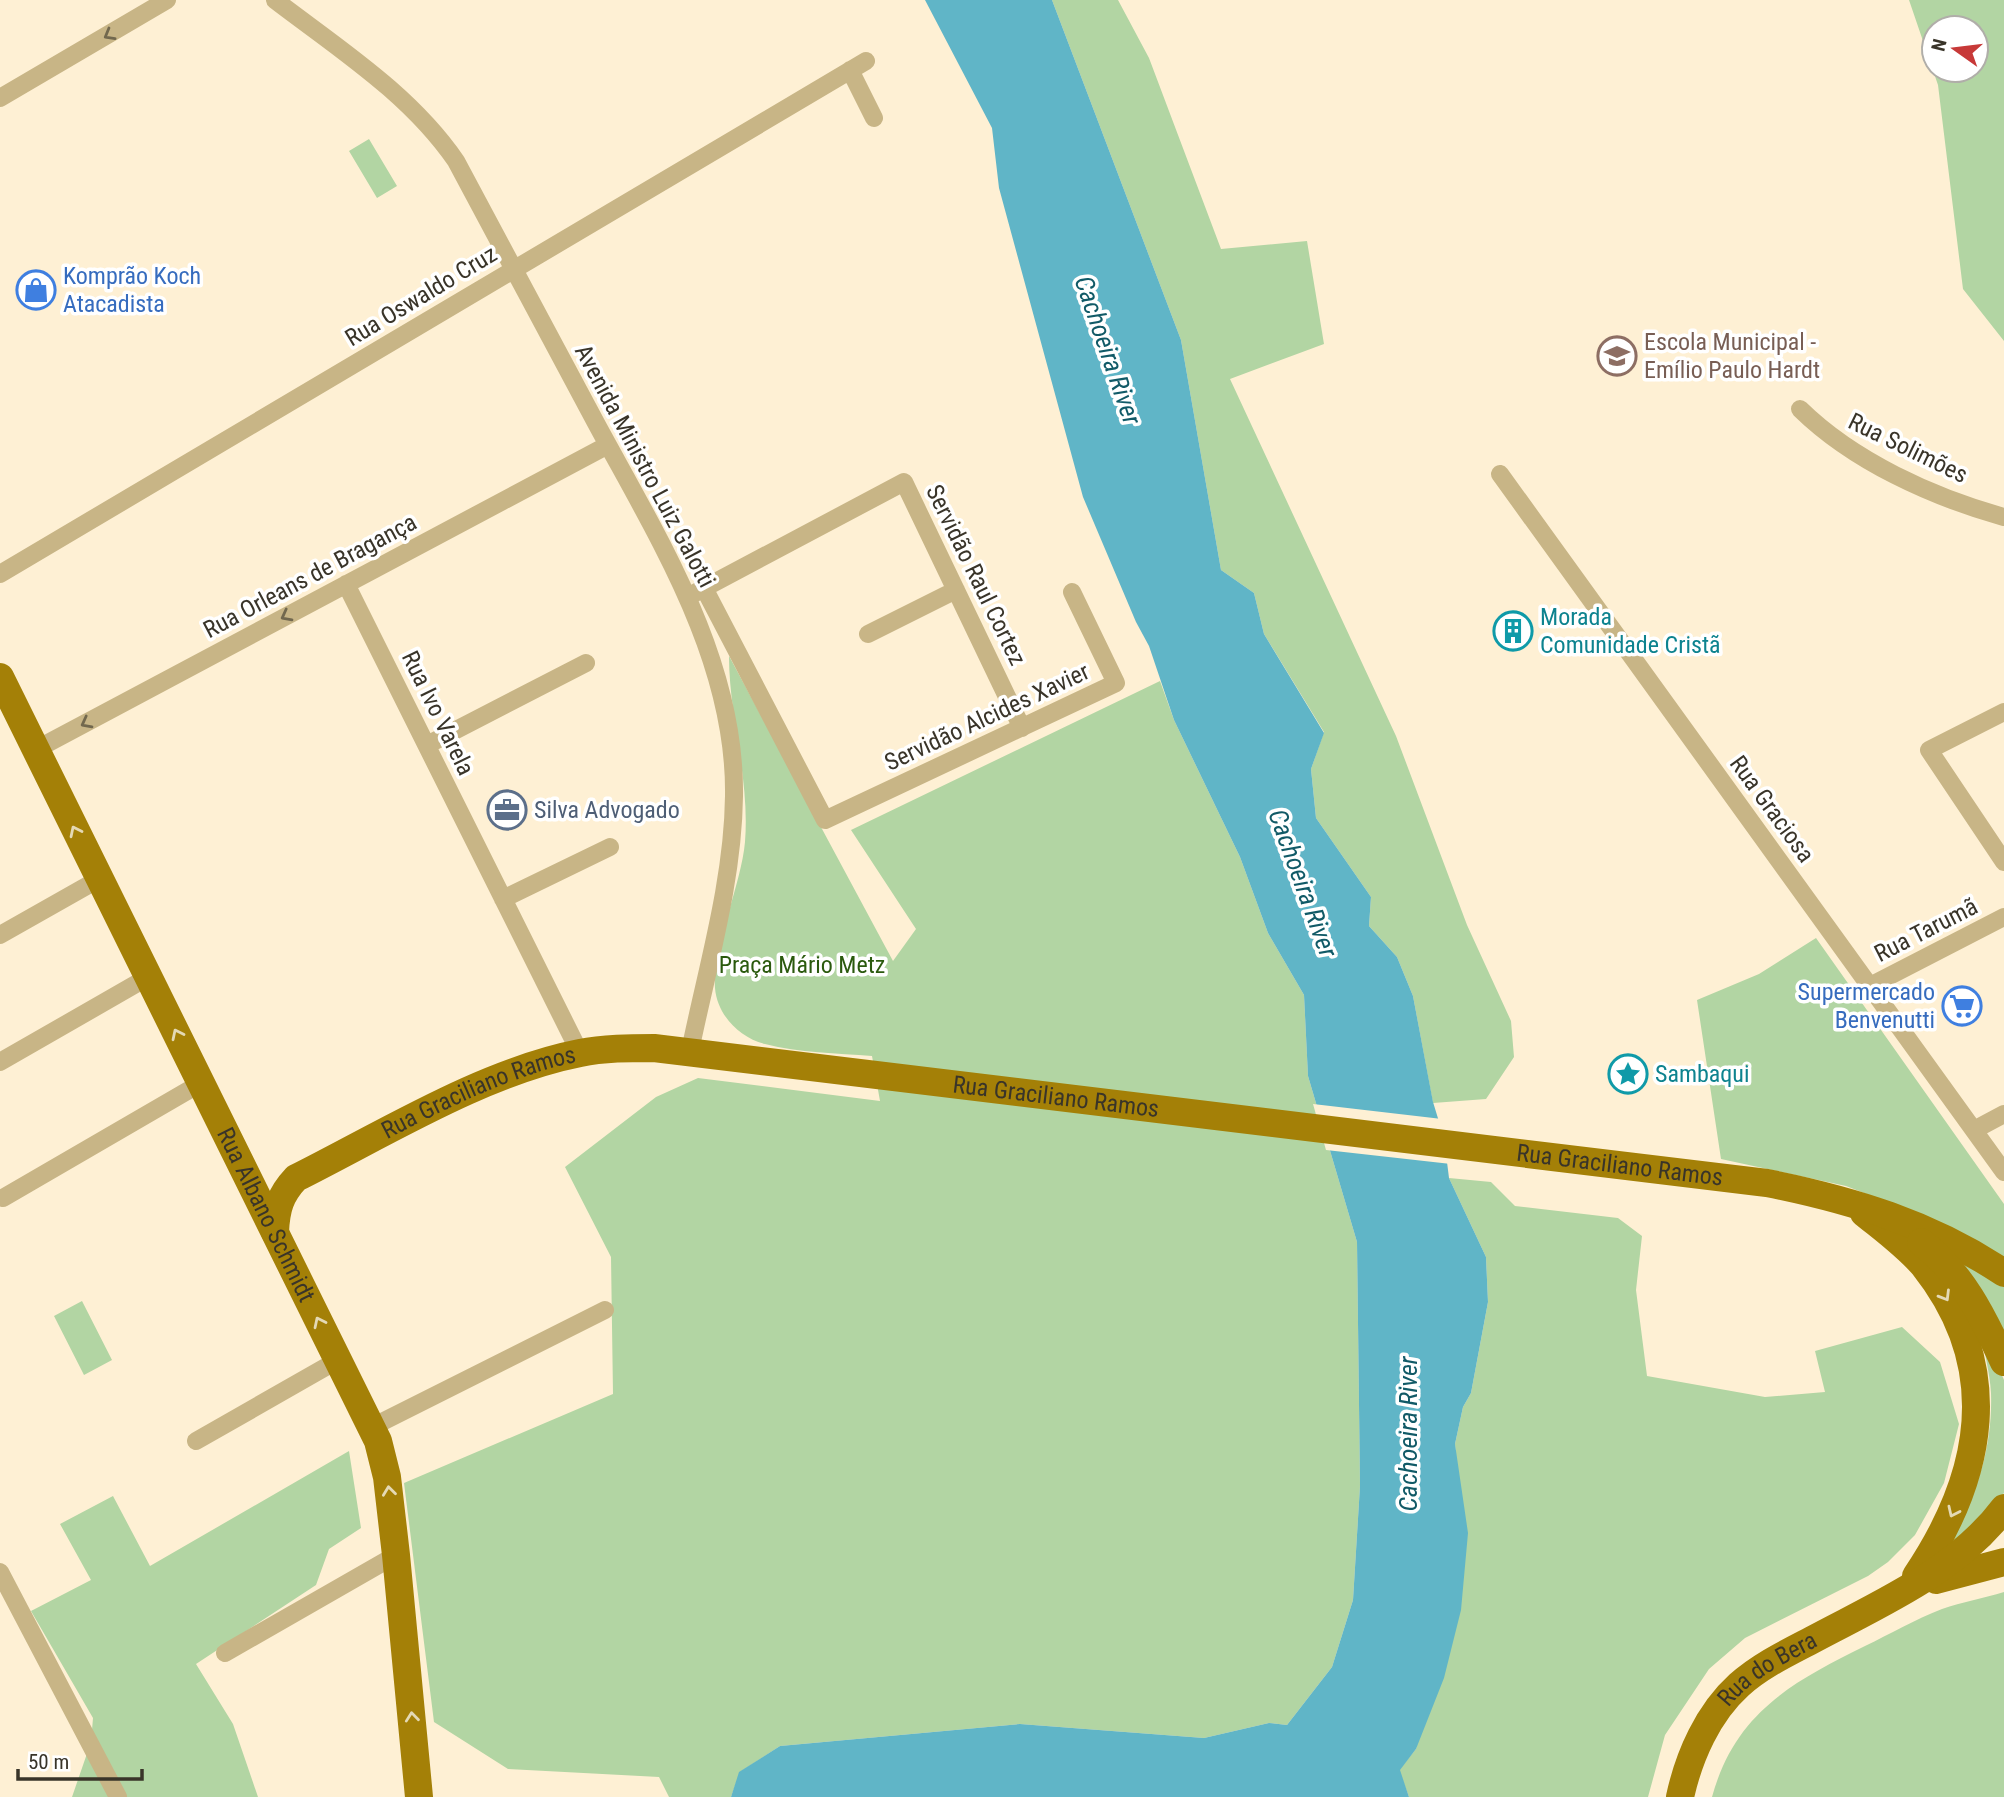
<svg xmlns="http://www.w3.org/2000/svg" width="2004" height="1797" font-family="'Roboto Condensed',sans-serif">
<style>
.green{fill:#b2d5a3;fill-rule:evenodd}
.water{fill:#60b5c7}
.pier{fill:#fef0d4}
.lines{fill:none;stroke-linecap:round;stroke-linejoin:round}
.street{stroke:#c8b586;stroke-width:18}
.primary{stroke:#a48007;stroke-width:28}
.oneway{stroke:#72684e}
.oneway2{stroke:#e4d9b5}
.labels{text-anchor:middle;stroke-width:7;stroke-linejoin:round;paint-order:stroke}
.shop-label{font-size:24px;fill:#366cbe;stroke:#fff;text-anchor:start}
.street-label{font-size:24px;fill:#393429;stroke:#fff}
.education-label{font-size:24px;fill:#785e54;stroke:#fff;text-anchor:start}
.culture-label{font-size:24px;fill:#0d838f;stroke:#fff;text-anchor:start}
.service-label{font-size:24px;fill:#4e5e75;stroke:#fff;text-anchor:start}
.park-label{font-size:24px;fill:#2b5a0e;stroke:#fff}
.water-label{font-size:26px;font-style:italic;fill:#115a67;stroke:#fff}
</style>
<rect width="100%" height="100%" fill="#fef0d4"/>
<path class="green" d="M 1052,0 L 1118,0 L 1149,58 L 1221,249 L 1307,241 L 1324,344 L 1230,379 L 1396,736 L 1467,925 L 1511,1021 L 1514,1057 L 1486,1099 L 1433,1103 L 1413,996 L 1397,957 L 1369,926 L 1371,897 L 1316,818 L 1311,769 L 1324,732 L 1264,634 L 1254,593 L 1221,570 L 1181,340 Z
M 1909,0 L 2004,0 L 2004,341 L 1963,289 L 1938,85 ZM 1934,28 L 1976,28 L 1976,70 L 1934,70 Z
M 369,139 L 397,186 L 377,198 L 349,151 Z
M 729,656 L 893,961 L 916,929 L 851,830 L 1160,681 L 1174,720 L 1240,857 L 1268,933 L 1304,995 L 1308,1076 L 1357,1242 L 1360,1486 L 1353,1600 L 1332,1667 L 1287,1725 L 1269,1723 L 1204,1738 L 1020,1724 L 780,1746 L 740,1772 L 731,1797 L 669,1797 L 659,1777 L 508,1769 L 434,1722 L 404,1483 L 613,1394 L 611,1257 L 565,1167 L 656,1097 L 698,1078 L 880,1101 L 872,1056 C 837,1053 799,1053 765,1044 C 740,1038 717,1015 715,988 C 712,948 741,886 745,842 C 750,778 729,718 729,656 Z
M 1816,938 L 2004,1204 L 2004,1265 L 1877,1198 L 1846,1186 L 1721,1159 L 1697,1000 L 1759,974 Z
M 1449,1178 L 1491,1182 L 1515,1206 L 1618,1218 L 1642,1236 L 1636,1290 L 1647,1376 L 1765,1397 L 1825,1392 L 1815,1351 L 1902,1327 L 1940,1362 L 1959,1424 L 1944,1483 L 1915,1535 L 1888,1562 L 1868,1576 L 1745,1638 L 1709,1669 L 1665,1735 L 1648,1797 L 1409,1797 L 1399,1770 L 1416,1749 L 1458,1479 L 1455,1444 L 1463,1407 L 1471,1393 L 1488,1302 L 1486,1257 Z
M 1954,1258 L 2004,1286 L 2004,1332 Z
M 82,1301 L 112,1360 L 84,1375 L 54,1316 Z
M 1982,1329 L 2004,1380 L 2004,1493 L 1977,1527 L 1940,1556 C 1973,1506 1993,1454 1991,1393 C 1990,1372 1983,1350 1982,1329 Z
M 349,1451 L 361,1528 L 329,1549 L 316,1585 L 196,1664 L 233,1724 L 258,1797 L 72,1797 L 91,1742 L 93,1718 L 31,1611 L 91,1580 L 60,1524 L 113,1496 L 150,1566 Z
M 2004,1592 L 2004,1797 L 1712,1797 C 1735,1713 1792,1682 1865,1646 C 1890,1634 1916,1619 1942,1609 C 1962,1602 1984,1598 2004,1592 Z"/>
<path class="water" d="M 925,0 L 1052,0 L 1181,340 L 1221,570 L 1254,593 L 1264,634 L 1324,733 L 1311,769 L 1316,818 L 1371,897 L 1369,926 L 1397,957 L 1413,996 L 1433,1102 L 1444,1138 L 1449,1178 L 1486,1257 L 1488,1302 L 1471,1393 L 1463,1407 L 1455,1444 L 1468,1533 L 1461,1610 L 1444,1678 L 1416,1749 L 1400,1770 L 1409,1797 L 731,1797 L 739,1772 L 780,1746 L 1020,1724 L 1204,1738 L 1269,1723 L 1287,1725 L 1332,1667 L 1353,1600 L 1360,1486 L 1357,1242 L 1308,1076 L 1304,995 L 1268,933 L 1240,857 L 1174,720 L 1149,646 L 1136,622 L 1083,497 L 999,188 L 992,128 Z"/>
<path class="pier" d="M 1313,1104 L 1442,1119 L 1451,1164 L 1326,1150 Z"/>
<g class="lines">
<path class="street" d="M 275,0 C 339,49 410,94 456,161 C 503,248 549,336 596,423 C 658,538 736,660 734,796 C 733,882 707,968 690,1051
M 850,70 L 874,118
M 0,98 L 167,0
M 1800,409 C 1853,461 1932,497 2004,517
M 1500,474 L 2004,1172
M 0,574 L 866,61
M 346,584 L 580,1053
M 704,588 L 825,820 L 1116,683 L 1072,592
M 693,594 L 904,482 L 1022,728
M 868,634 L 956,590
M 2004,712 L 1929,750 L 2004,862
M 427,745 L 586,663
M 35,750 L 608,445
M 503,899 L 610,847
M 0,935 L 99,879
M 1870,986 L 2004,917
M 0,1062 L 148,977
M 1974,1130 L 2004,1114
M 3,1198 L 201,1083
M 372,1427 L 605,1310
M 196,1441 L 338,1360
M 0,1572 L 118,1797
M 225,1653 L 396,1555"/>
<g class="primary">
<path id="s1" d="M 0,677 L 378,1441 L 387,1477 L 396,1555 L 419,1797"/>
<path d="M 1864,1213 C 1885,1230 1907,1246 1924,1266 C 2004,1367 1984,1475 1916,1576"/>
<path id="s2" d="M 275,1232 C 276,1209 280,1195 296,1178 C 384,1134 483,1072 580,1053 C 604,1048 630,1048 654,1048 L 1767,1183 C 1852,1200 1931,1224 2004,1273"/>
<path d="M 1921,1242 C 1962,1273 1983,1317 2004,1362"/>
<path d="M 1936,1580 L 2004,1562"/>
<path id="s3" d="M 1680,1797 C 1689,1756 1708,1713 1739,1685 C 1760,1666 1787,1653 1812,1640 C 1879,1604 1957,1571 2004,1508"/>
</g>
</g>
<defs><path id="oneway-chevron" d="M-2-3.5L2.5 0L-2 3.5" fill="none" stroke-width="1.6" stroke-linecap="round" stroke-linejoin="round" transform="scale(1.75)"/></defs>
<g class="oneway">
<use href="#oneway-chevron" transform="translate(109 35) rotate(150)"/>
<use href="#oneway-chevron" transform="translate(286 616) rotate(152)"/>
<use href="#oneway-chevron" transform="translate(86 723) rotate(152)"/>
</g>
<g class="oneway2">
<use href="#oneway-chevron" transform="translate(75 831) rotate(-116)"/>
<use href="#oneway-chevron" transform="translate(177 1034) rotate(-116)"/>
<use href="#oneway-chevron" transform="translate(1945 1296) rotate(59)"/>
<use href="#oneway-chevron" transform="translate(319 1322) rotate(-116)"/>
<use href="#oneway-chevron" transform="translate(389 1491) rotate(-97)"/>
<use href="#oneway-chevron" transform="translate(1953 1512) rotate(115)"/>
<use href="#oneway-chevron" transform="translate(412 1717) rotate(-96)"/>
</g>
<defs>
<g id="shop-ring" transform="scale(2.0125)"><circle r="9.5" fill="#fff" stroke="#3f7fe0" stroke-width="1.5"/><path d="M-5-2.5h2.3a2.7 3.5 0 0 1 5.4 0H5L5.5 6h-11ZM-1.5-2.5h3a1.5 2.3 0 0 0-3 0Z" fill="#3f7fe0"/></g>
<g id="school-ring" transform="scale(2.0125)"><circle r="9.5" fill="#fff" stroke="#8d6e63" stroke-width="1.5"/><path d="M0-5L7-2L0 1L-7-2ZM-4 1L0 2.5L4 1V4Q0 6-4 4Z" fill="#8d6e63"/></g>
<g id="building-ring" transform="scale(2.0125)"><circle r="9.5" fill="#fff" stroke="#0f9aa8" stroke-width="1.5"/><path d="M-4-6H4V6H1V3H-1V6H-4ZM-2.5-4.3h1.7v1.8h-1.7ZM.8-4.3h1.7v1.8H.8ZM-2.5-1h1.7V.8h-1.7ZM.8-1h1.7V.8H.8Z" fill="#0f9aa8"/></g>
<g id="office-ring" transform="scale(2.0125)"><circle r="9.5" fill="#fff" stroke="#5c6f8a" stroke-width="1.5"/><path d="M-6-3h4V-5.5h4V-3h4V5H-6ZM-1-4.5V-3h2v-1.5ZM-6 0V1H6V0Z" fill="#5c6f8a"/></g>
<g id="supermarket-ring" transform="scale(2.0125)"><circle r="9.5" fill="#fff" stroke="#3f7fe0" stroke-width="1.5"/><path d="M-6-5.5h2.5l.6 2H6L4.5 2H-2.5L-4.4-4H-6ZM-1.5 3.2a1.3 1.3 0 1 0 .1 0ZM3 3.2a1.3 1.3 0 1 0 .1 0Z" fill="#3f7fe0"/></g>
<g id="sight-ring" transform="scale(2.0125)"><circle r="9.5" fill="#fff" stroke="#0f9aa8" stroke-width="1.5"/><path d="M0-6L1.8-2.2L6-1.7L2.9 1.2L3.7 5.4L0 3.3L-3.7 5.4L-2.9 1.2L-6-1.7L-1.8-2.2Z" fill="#0f9aa8"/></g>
</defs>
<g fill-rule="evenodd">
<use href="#shop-ring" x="36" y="290"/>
<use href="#school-ring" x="1617" y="356"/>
<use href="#building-ring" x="1513" y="631"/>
<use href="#office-ring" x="507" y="810"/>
<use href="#supermarket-ring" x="1962" y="1006"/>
<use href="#sight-ring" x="1628" y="1074"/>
</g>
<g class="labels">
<g class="shop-label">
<text x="63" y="284">Komprão Koch<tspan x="63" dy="28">Atacadista</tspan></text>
<text x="1935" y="1000" text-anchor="end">Supermercado<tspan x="1935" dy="28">Benvenutti</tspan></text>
</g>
<g class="street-label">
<text transform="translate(421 296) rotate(-31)" y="8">Rua Oswaldo Cruz</text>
<text transform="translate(1908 448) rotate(26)" y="8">Rua Solimões</text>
<text transform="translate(645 466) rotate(62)" y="8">Avenida Ministro Luiz Galotti</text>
<text transform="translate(976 575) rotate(64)" y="8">Servidão Raul Cortez</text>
<text transform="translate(310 576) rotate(-28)" y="8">Rua Orleans de Bragança</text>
<text transform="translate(438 713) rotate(64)" y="8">Rua Ivo Varela</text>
<text transform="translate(987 717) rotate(-25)" y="8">Servidão Alcides Xavier</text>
<text transform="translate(1772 809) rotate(54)" y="8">Rua Graciosa</text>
<text transform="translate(1926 930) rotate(-27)" y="8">Rua Tarumã</text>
<text dy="8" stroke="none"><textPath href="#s2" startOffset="262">Rua Graciliano Ramos</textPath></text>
<text dy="8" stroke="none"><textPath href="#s2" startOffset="850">Rua Graciliano Ramos</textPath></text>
<text dy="8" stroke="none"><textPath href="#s2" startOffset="1418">Rua Graciliano Ramos</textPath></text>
<text dy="8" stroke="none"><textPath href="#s1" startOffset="600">Rua Albano Schmidt</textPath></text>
<text dy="8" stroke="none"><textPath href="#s3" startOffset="161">Rua do Bera</textPath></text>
</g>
<g class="education-label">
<text x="1644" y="350">Escola Municipal -<tspan x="1644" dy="28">Emílio Paulo Hardt</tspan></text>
</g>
<g class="culture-label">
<text x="1540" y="625">Morada<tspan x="1540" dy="28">Comunidade Cristã</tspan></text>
<text x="1655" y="1082">Sambaqui</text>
</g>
<g class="service-label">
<text x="534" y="818">Silva Advogado</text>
</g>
<g class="park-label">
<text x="802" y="973">Praça Mário Metz</text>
</g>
<g class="water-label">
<text transform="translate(1108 350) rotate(71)" y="9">Cachoeira River</text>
<text transform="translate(1303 883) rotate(70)" y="9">Cachoeira River</text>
<text transform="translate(1408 1434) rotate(-90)" y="9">Cachoeira River</text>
</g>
</g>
<g transform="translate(1955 49) rotate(284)"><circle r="33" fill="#ffffff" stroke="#b0aea9" stroke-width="2"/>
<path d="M0-5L12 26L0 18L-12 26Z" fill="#c73938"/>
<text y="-10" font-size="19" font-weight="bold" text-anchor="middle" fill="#393429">N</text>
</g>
<path d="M18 1769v10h124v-10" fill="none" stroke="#393429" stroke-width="3.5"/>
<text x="28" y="1769" font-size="21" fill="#393429" stroke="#ffffff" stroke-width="5" paint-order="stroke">50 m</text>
</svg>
